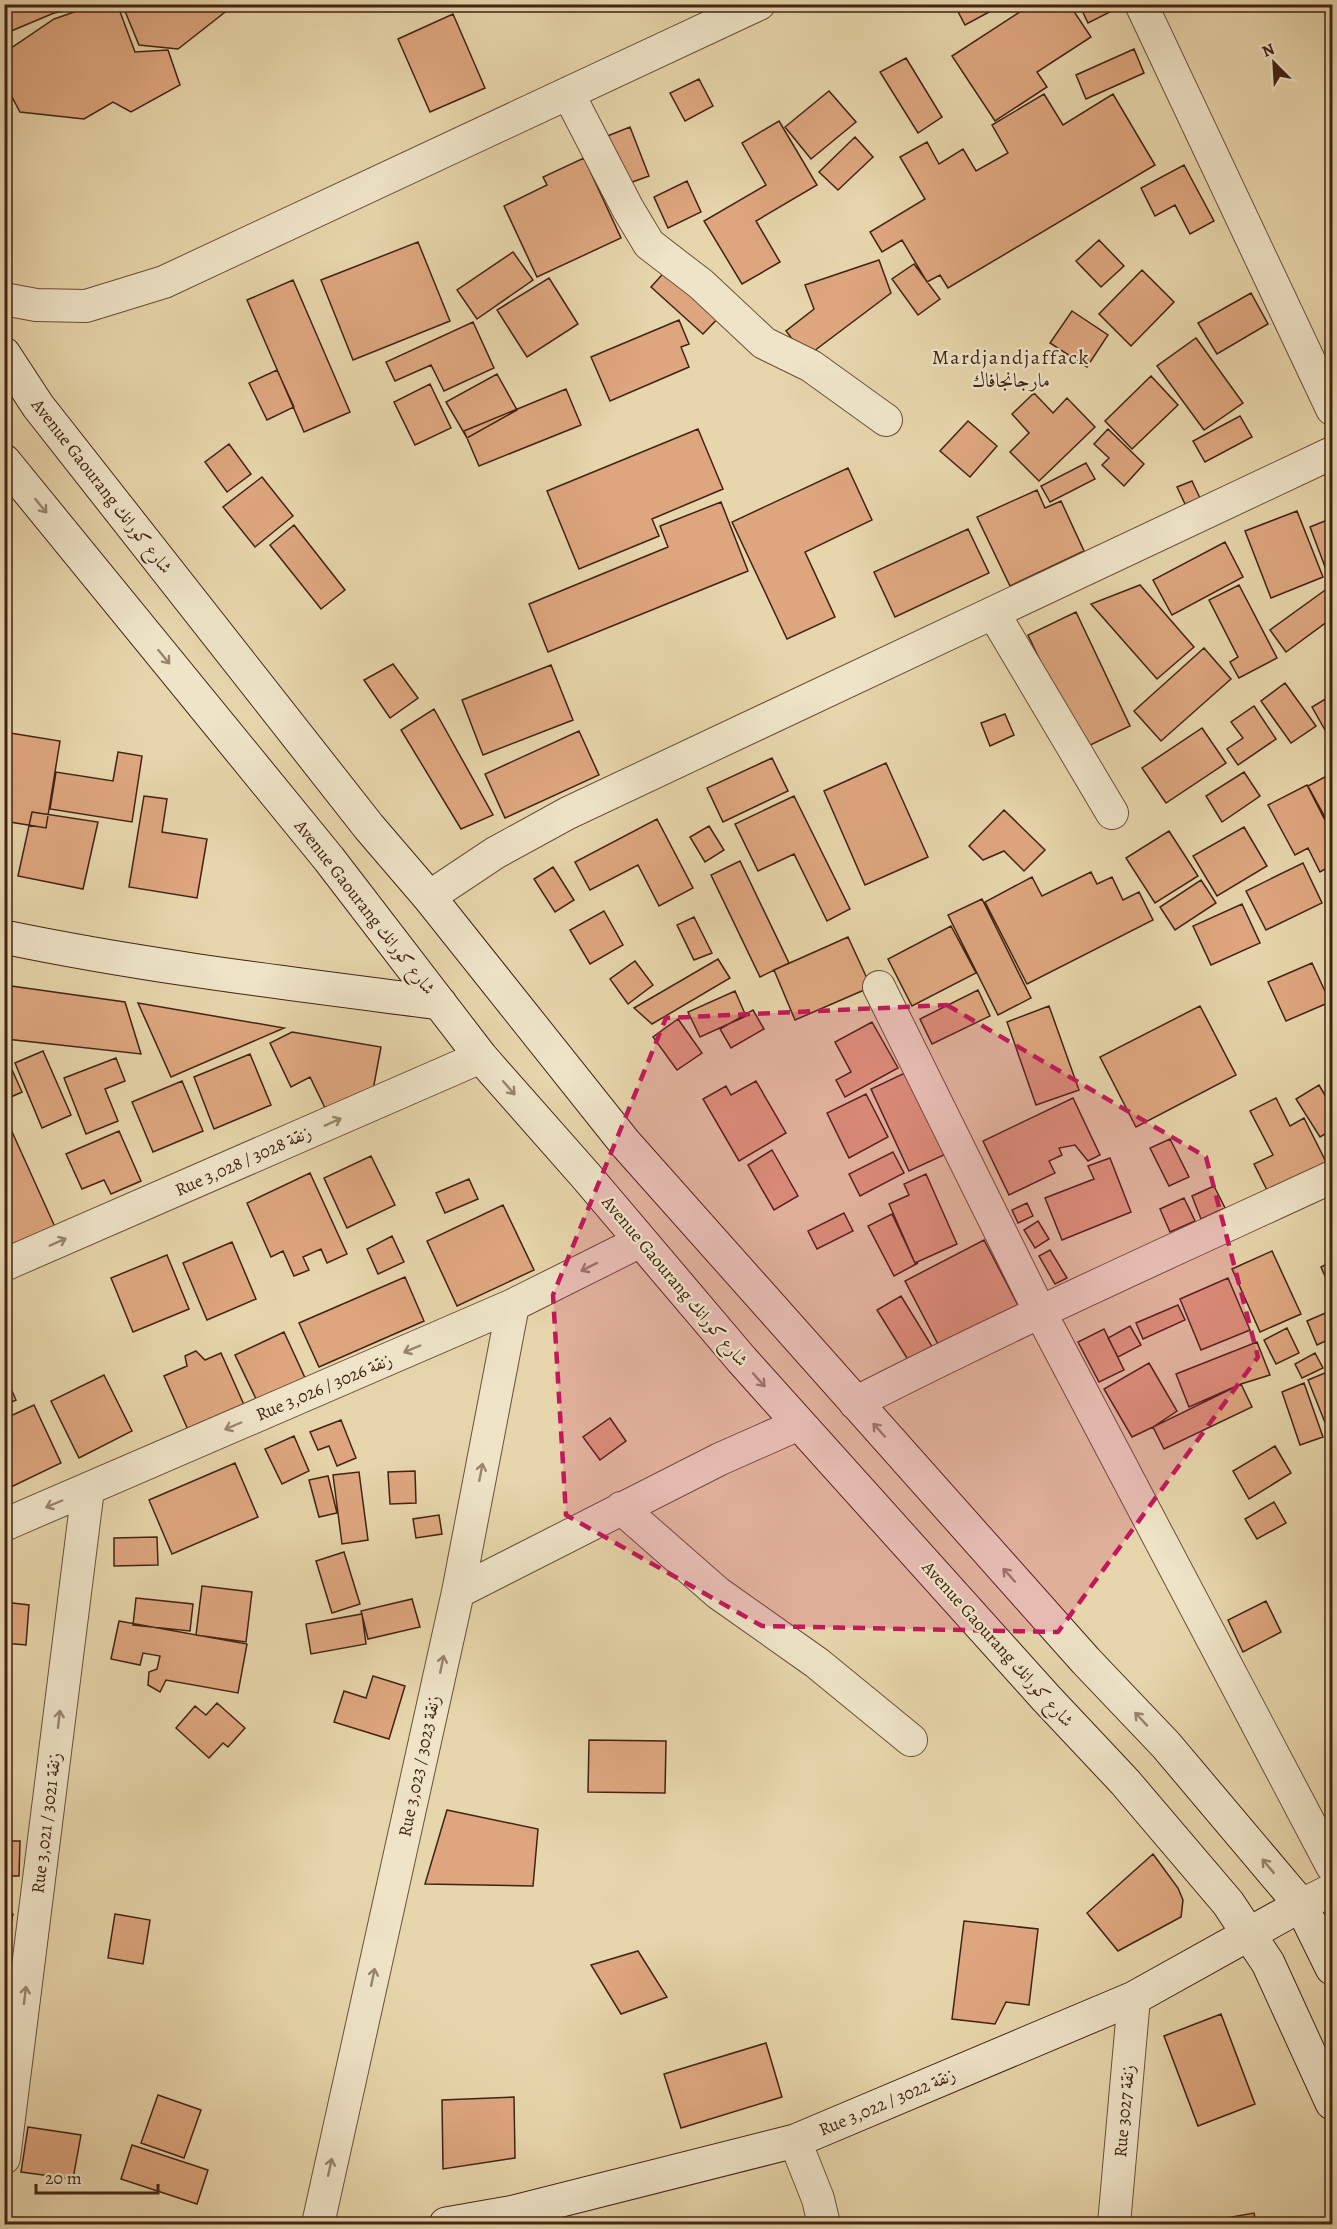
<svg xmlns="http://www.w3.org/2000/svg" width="1337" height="2229" font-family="Alegreya,Amiri,serif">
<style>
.building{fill:#dea67f;stroke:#412315;stroke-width:1.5}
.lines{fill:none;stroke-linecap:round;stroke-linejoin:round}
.street-casing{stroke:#6a503a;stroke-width:34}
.secondary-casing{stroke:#412315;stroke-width:35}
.street{stroke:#efe4c8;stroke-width:32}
.secondary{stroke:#efe4c8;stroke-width:33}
.oneway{stroke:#98846e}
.marked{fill:#c2185b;fill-opacity:0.2;stroke:#c2185b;stroke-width:4.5;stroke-dasharray:12 8;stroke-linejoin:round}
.labels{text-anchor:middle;stroke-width:4.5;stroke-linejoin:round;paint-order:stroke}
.street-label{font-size:18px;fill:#412315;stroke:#efe4c8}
.neighbourhood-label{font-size:20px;letter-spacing:1.5px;fill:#412315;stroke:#efe4c8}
</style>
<rect width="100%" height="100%" fill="#e7d5ab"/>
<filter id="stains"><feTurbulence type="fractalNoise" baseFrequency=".00333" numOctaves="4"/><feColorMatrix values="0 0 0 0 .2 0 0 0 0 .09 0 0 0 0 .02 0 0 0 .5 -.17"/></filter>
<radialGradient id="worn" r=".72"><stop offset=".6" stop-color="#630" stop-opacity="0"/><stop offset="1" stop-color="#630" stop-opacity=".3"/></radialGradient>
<path class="building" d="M 4,4 L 99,4 L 54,13 L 4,34 Z
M 122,4 L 228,4 L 229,9 L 178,49 L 139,45 Z
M 954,4 L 1004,4 L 965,25 Z
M 1032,4 L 1069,4 L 1091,37 L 1037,72 L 1047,87 L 995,121 L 952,56 Z
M 1079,4 L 1111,4 L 1114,10 L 1088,23 Z
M 119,9 L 135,52 L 168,50 L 180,85 L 131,112 L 113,102 L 84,119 L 20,112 L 4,82 L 4,53 L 54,19 L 80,10 Z
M 453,14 L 485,88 L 430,112 L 398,39 Z
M 1134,49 L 1144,73 L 1086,99 L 1076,75 Z
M 906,58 L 942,117 L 918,133 L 880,72 Z
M 699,79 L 713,106 L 685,121 L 670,93 Z
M 829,91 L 856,122 L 811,159 L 785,127 Z
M 1044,94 L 1063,125 L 1113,94 L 1155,165 L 948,288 L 940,275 L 927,282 L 902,240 L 882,252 L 870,232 L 925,199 L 900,157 L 927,142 L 939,164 L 963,149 L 976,171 L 1008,153 L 992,125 Z
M 779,121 L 817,185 L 756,221 L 780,262 L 742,284 L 704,221 L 766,185 L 742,143 Z
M 630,127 L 649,176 L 624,185 L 605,137 Z
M 855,137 L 873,157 L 838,190 L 819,172 Z
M 584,158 L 621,238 L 537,277 L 504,206 L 547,185 L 543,177 Z
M 1184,165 L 1214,221 L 1190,234 L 1175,205 L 1155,216 L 1141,188 Z
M 687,181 L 701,212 L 668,228 L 654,197 Z
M 1099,240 L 1124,266 L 1101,287 L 1076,261 Z
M 418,242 L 450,321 L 353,360 L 321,280 Z
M 513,252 L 533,280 L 477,319 L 457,290 Z
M 879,260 L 891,293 L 806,357 L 786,331 L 814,309 L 805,285 Z
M 914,264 L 940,299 L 918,315 L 892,279 Z
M 670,266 L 722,314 L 703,334 L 651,287 Z
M 1142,270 L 1174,302 L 1131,346 L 1099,314 Z
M 549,278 L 578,324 L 527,357 L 497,310 Z
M 293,280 L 350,412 L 304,432 L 247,300 Z
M 1251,293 L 1268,324 L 1217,354 L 1198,323 Z
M 1072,311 L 1108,335 L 1087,367 L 1050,343 Z
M 679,320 L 689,344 L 681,347 L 689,367 L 610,401 L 591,357 Z
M 473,322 L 494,368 L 444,391 L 431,365 L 395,381 L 386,362 Z
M 1196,338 L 1243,403 L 1204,430 L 1157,366 Z
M 277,370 L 294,407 L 267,420 L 249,383 Z
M 497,374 L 517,410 L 467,438 L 446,402 Z
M 1151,376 L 1178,405 L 1132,449 L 1105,421 Z
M 430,384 L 451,428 L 415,445 L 394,402 Z
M 566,389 L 581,425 L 479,466 L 464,431 Z
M 1034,393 L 1053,413 L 1067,398 L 1095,427 L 1039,481 L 1010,452 L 1029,433 L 1012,414 Z
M 1240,416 L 1252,437 L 1205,462 L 1193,441 Z
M 968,421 L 997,446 L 970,477 L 940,451 Z
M 698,429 L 723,489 L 652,519 L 659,536 L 579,569 L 547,491 Z
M 1108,429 L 1144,464 L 1124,486 L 1102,465 L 1109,458 L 1094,444 Z
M 229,444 L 251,474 L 227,492 L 205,462 Z
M 1086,463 L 1095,479 L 1050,502 L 1041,486 Z
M 848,468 L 872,520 L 805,552 L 835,617 L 787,639 L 732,522 Z
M 262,477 L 293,516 L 255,547 L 223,507 Z
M 1192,481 L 1200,498 L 1185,504 L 1177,487 Z
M 1037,490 L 1045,508 L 1061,501 L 1084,551 L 1010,586 L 977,517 Z
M 721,502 L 748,571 L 548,652 L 529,604 L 668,547 L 660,526 Z
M 1297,511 L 1323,577 L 1271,598 L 1245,531 Z
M 1332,518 L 1332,580 L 1330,580 L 1310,527 Z
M 294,525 L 345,590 L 321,609 L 270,545 Z
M 968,529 L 989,573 L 895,617 L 874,572 Z
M 1225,542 L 1243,577 L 1172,615 L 1153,580 Z
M 1140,585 L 1194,647 L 1157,679 L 1091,604 Z
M 1239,585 L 1277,658 L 1239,678 L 1230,662 L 1238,657 L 1209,600 Z
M 1328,588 L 1332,595 L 1332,618 L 1286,652 L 1270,630 Z
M 1076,612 L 1130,726 L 1082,749 L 1028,635 Z
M 1204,648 L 1231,679 L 1161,741 L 1134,711 Z
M 393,664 L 418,698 L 390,718 L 364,680 Z
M 551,665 L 573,720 L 483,755 L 462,700 Z
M 1285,683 L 1316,726 L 1291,743 L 1261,701 Z
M 1332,695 L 1332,725 L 1325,730 L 1312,707 Z
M 1254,706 L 1276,739 L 1238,765 L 1227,749 L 1243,738 L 1231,722 Z
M 434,709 L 493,815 L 461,829 L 401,730 Z
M 1005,714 L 1014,735 L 990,746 L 981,723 Z
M 1202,728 L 1226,763 L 1166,803 L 1142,768 Z
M 579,731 L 599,775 L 505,818 L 485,774 Z
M 4,732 L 60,741 L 46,828 L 4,821 Z
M 118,752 L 142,756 L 132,822 L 50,809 L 56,772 L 113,781 Z
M 772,758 L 788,791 L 723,822 L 707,788 Z
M 886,763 L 928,857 L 865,885 L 824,791 Z
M 1244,772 L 1260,796 L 1222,822 L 1206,796 Z
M 1332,773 L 1332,830 L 1308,786 Z
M 1307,785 L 1332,834 L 1332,865 L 1320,872 L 1308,848 L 1295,855 L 1268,805 Z
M 144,796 L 167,799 L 162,832 L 207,839 L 197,898 L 129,887 Z
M 794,796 L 850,909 L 827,921 L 794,854 L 758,871 L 735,824 Z
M 1004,810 L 1045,850 L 1024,871 L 1004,851 L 983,860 L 969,846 Z
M 32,812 L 98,822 L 83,889 L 18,876 Z
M 657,819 L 693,888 L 659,906 L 638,865 L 590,890 L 575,862 Z
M 709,826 L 724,850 L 705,862 L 690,837 Z
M 1244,827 L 1267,866 L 1217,896 L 1193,856 Z
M 1169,831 L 1198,876 L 1155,903 L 1126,858 Z
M 740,861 L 789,963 L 760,977 L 711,875 Z
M 1303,863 L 1322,903 L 1266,930 L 1246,891 Z
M 553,867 L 574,900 L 555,912 L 534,879 Z
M 1091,872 L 1097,884 L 1112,877 L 1123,900 L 1139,892 L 1153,920 L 1027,984 L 985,902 L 1032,877 L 1042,896 Z
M 1201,880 L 1216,903 L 1175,930 L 1160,907 Z
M 982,899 L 1031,998 L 998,1015 L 948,915 Z
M 1242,904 L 1260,943 L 1211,965 L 1193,926 Z
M 604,911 L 623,945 L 590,964 L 570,930 Z
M 694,917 L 712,953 L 694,960 L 677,925 Z
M 951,926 L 976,973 L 912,1006 L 888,959 Z
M 848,937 L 871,987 L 795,1020 L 774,970 Z
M 718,959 L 730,978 L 652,1024 L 634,1008 Z
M 635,961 L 653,985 L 628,1004 L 610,979 Z
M 1312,963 L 1330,1002 L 1286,1021 L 1268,982 Z
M 4,985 L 125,1002 L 141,1054 L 6,1039 Z
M 978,990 L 990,1016 L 932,1044 L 920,1019 Z
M 735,991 L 746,1016 L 700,1037 L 688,1012 Z
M 138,1003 L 284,1028 L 171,1077 Z
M 1049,1006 L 1079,1090 L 1036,1105 L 1007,1022 Z
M 1200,1006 L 1236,1075 L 1136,1127 L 1100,1057 Z
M 753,1010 L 764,1029 L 731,1048 L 720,1029 Z
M 678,1019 L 702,1053 L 677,1070 L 653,1037 Z
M 872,1022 L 898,1068 L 845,1097 L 836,1080 L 851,1072 L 835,1042 Z
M 292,1032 L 381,1047 L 373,1090 L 327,1112 L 310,1077 L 291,1087 L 270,1043 Z
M 43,1051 L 71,1115 L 42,1128 L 15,1063 Z
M 4,1052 L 22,1092 L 4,1100 Z
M 250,1054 L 271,1105 L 214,1129 L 194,1077 Z
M 116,1058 L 125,1081 L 105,1089 L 118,1121 L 86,1134 L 64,1078 Z
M 907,1072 L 946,1154 L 909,1171 L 871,1089 Z
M 182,1081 L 203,1131 L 153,1152 L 132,1102 Z
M 756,1081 L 786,1133 L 739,1161 L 703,1099 L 726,1086 L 731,1095 Z
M 1319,1085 L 1332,1107 L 1332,1130 L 1320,1137 L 1296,1099 Z
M 866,1094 L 888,1137 L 849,1158 L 827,1113 Z
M 1073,1098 L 1100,1155 L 1088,1161 L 1075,1145 L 1059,1148 L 1062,1155 L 1049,1161 L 1055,1173 L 1009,1195 L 983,1141 Z
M 1276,1098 L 1290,1126 L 1304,1118 L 1327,1164 L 1269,1194 L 1254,1164 L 1273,1155 L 1250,1111 Z
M 4,1114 L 55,1227 L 4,1250 Z
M 119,1131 L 141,1181 L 111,1194 L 104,1180 L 82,1189 L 66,1154 Z
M 1170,1139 L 1189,1177 L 1169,1186 L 1150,1148 Z
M 772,1150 L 798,1196 L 774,1210 L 748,1165 Z
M 893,1152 L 904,1173 L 860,1196 L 849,1174 Z
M 371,1156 L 395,1205 L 347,1228 L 324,1178 Z
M 1110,1158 L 1131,1212 L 1062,1240 L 1045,1198 L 1094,1179 L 1088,1166 Z
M 310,1173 L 347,1254 L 327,1263 L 321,1249 L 303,1257 L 309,1270 L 294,1276 L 283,1251 L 271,1257 L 247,1203 Z
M 926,1174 L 957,1244 L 915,1263 L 889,1204 L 909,1195 L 904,1184 Z
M 469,1179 L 478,1199 L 445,1213 L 436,1193 Z
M 1214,1186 L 1225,1208 L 1201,1219 L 1192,1196 Z
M 1184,1198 L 1195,1221 L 1170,1232 L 1160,1209 Z
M 1027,1203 L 1033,1216 L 1018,1223 L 1012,1210 Z
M 503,1205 L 534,1270 L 457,1306 L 427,1241 Z
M 844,1213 L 853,1231 L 817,1249 L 808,1231 Z
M 892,1214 L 915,1263 L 918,1263 L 894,1276 L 868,1226 Z
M 1038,1221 L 1049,1239 L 1035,1248 L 1024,1230 Z
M 392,1236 L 404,1262 L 378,1274 L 367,1249 Z
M 984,1240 L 1019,1307 L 940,1348 L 905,1281 Z
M 232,1242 L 256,1299 L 207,1320 L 183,1263 Z
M 1050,1250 L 1067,1278 L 1055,1284 L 1039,1256 Z
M 1272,1251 L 1301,1314 L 1260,1332 L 1232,1269 Z
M 167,1255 L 189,1309 L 133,1332 L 111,1278 Z
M 1332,1261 L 1332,1292 L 1321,1267 Z
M 405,1277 L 424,1321 L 319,1367 L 299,1323 Z
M 1228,1278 L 1250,1330 L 1201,1350 L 1180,1299 Z
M 901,1296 L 933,1348 L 910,1363 L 877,1310 Z
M 1178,1305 L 1185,1320 L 1143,1339 L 1136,1323 Z
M 1330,1311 L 1332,1318 L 1332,1338 L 1317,1345 L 1307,1321 Z
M 1130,1326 L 1141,1345 L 1118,1357 L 1108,1338 Z
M 1287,1328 L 1299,1353 L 1276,1364 L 1264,1340 Z
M 1104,1329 L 1124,1370 L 1099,1382 L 1078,1342 Z
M 284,1332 L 306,1380 L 258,1403 L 235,1355 Z
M 1257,1342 L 1270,1375 L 1241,1384 L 1189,1407 L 1176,1374 Z
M 196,1351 L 205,1360 L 221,1353 L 245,1407 L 189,1432 L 164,1376 L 187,1366 L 185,1356 Z
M 1315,1353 L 1323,1368 L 1302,1378 L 1295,1364 Z
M 1149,1363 L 1177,1411 L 1153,1427 L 1132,1437 L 1104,1389 Z
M 1332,1370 L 1332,1440 L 1308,1380 Z
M 104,1375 L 132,1431 L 79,1458 L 51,1401 Z
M 1304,1383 L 1323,1437 L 1300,1445 L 1282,1392 Z
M 9,1384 L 16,1400 L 4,1405 L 4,1386 Z
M 1241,1384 L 1252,1407 L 1164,1449 L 1153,1427 Z
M 34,1405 L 61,1463 L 11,1487 L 4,1472 L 4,1419 Z
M 610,1418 L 626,1441 L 600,1460 L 583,1437 Z
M 341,1420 L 356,1458 L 337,1466 L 329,1446 L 318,1450 L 310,1432 Z
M 294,1436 L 309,1471 L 282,1484 L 265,1449 Z
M 1275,1446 L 1291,1473 L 1249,1499 L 1233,1471 Z
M 235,1463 L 258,1517 L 172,1554 L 149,1500 Z
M 415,1471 L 416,1503 L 390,1504 L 388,1472 Z
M 359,1472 L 368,1540 L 342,1544 L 333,1475 Z
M 328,1476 L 337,1513 L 319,1517 L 309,1480 Z
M 1274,1502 L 1286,1523 L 1257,1539 L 1245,1519 Z
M 439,1515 L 442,1534 L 416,1538 L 413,1519 Z
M 157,1537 L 158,1565 L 114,1566 L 114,1538 Z
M 344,1552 L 360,1604 L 332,1613 L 316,1561 Z
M 202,1586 L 252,1592 L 246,1642 L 196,1635 Z
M 136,1598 L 193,1604 L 190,1631 L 133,1625 Z
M 412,1599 L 420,1627 L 368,1639 L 361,1611 Z
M 1266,1601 L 1281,1632 L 1243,1652 L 1228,1620 Z
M 4,1602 L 29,1605 L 26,1645 L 4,1643 Z
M 362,1614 L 366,1644 L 311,1654 L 306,1624 Z
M 119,1621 L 247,1644 L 238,1693 L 166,1680 L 160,1692 L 148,1685 L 149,1672 L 157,1669 L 160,1656 L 143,1653 L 140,1665 L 111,1659 Z
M 373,1676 L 405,1686 L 389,1739 L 334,1722 L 344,1691 L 366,1698 Z
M 217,1703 L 245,1728 L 228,1747 L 223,1743 L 209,1758 L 176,1728 L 195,1706 L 206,1715 Z
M 589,1740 L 666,1741 L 665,1793 L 588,1792 Z
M 447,1810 L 538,1829 L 533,1886 L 425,1884 Z
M 4,1841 L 20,1841 L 19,1876 L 4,1876 Z
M 1153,1854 L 1178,1888 L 1183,1900 L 1181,1917 L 1118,1951 L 1087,1913 Z
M 4,1912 L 13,1914 L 4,1955 Z
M 115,1914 L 150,1920 L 143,1964 L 108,1958 Z
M 964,1921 L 1038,1929 L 1029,2005 L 1006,2002 L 995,2024 L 952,2019 Z
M 638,1951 L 667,1997 L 621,2014 L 591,1965 Z
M 1221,2014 L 1255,2104 L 1198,2126 L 1164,2036 Z
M 766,2043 L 782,2097 L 681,2128 L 664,2074 Z
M 158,2095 L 201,2110 L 184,2158 L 141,2143 Z
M 514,2097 L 515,2158 L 443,2169 L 442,2100 Z
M 28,2127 L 81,2135 L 73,2179 L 21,2172 Z
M 132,2145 L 208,2170 L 197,2204 L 121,2179 Z
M 1254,2213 L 1256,2224 L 1192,2224 Z"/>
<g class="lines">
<g class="street-casing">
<path id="street" d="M 1141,4 L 1332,409
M 568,93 L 628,209 L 649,244 L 701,284 L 764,343 L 811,366 L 886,420
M 4,299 L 36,305 L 86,306 L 164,282 L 759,4
M 994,614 L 1112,813
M 429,897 L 495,853 L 568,813 L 1332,453
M 879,987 L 1040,1312 L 1332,1866
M 4,1265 L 481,1057
M 855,1403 C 1011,1323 1172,1251 1332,1177
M 621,1508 L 718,1593 L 817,1663 L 911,1740
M 4,1525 L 513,1305 L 641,1241
M 458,1592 L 720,1459 L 799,1424
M 1301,1905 L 1332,1890
M 795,2141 L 818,2199 L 824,2224
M 4,2158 L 88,1489
M 318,2224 L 458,1592 L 513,1305
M 1114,2224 L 1134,1998"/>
</g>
<g class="secondary-casing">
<path id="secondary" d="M 4,354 L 38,406 L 369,827 L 429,897 L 625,1143 L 1086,1661 L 1166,1745 L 1301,1905 L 1332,1968
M 4,461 L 329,859 L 481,1057 L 586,1176 L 742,1360 L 1046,1698 L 1125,1782 L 1228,1903 L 1268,1963 L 1332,2103
M 4,937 C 148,967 294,984 440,1003
M 446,2224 L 514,2212 L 795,2141 L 1134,1998 L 1301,1905"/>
</g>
<use href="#street" class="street"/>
<use href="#secondary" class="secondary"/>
</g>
<defs><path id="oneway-shaft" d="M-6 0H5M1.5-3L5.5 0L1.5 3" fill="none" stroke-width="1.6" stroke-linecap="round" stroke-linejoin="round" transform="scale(1.5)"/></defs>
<g class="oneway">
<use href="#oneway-shaft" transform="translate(41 506) rotate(51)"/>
<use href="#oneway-shaft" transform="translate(164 657) rotate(51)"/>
<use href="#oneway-shaft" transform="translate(509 1088) rotate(49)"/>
<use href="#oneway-shaft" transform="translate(333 1122) rotate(-24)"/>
<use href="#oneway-shaft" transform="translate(58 1242) rotate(-24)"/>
<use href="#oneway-shaft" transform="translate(589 1267) rotate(153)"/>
<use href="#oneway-shaft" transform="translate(412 1349) rotate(157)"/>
<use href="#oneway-shaft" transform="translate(759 1380) rotate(48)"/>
<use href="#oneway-shaft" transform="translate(233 1426) rotate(157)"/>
<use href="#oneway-shaft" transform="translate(879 1430) rotate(-132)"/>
<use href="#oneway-shaft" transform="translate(481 1472) rotate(-79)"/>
<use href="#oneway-shaft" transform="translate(54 1504) rotate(157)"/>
<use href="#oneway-shaft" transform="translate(1009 1575) rotate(-132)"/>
<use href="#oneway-shaft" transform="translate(442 1664) rotate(-78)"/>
<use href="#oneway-shaft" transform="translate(59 1719) rotate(-83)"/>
<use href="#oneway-shaft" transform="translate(1141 1719) rotate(-133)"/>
<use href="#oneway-shaft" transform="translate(1268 1866) rotate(-130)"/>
<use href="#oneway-shaft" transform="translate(373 1977) rotate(-78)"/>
<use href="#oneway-shaft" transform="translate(25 1995) rotate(-83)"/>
<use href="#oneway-shaft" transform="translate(330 2167) rotate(-78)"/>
</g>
<path class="marked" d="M 947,1005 L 1206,1157 L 1258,1357 L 1058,1632 L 762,1626 L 566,1515 L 553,1295 L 666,1018 Z"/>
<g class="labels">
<g class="street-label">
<text transform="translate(102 486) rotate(52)" y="6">Avenue Gaourang شارع كورانك</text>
<text transform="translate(365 907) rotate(52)" y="6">Avenue Gaourang شارع كورانك</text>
<text transform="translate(243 1161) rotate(-24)" y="6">Rue 3,028 / زنقة 3028</text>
<text transform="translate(675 1281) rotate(50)" y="6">Avenue Gaourang شارع كورانك</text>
<text transform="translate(324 1387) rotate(-23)" y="6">Rue 3,026 / زنقة 3026</text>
<text transform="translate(998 1644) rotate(48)" y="6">Avenue Gaourang شارع كورانك</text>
<text transform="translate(419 1766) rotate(-78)" y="6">Rue 3,023 / زنقة 3023</text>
<text transform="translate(46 1823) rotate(-83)" y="6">Rue 3,021 / زنقة 3021</text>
<text transform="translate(887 2102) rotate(-23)" y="6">Rue 3,022 / زنقة 3022</text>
<text transform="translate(1124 2111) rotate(-85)" y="6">Rue 3027 زنقة</text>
</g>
<g class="neighbourhood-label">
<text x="1011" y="364">Mardjandjaffack<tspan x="1011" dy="23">مارجانجافاك</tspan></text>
</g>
</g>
<rect width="1337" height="2229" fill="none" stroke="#e7d5ab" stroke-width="24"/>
<rect x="6" y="6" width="1325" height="2217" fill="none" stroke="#412315" stroke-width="3"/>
<rect x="12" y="12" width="1313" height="2205" fill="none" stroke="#412315" stroke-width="1.5"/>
<g transform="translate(1274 63) rotate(336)" stroke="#efe4c8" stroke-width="4.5" paint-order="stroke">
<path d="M0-4.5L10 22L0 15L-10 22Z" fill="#412315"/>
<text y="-9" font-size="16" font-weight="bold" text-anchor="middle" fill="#412315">N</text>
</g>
<path d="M36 2184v9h122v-9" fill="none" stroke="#412315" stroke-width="3"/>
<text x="45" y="2184" font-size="18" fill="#412315" stroke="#efe4c8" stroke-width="4.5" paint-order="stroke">20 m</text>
<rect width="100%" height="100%" filter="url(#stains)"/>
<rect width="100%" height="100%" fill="url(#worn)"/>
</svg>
